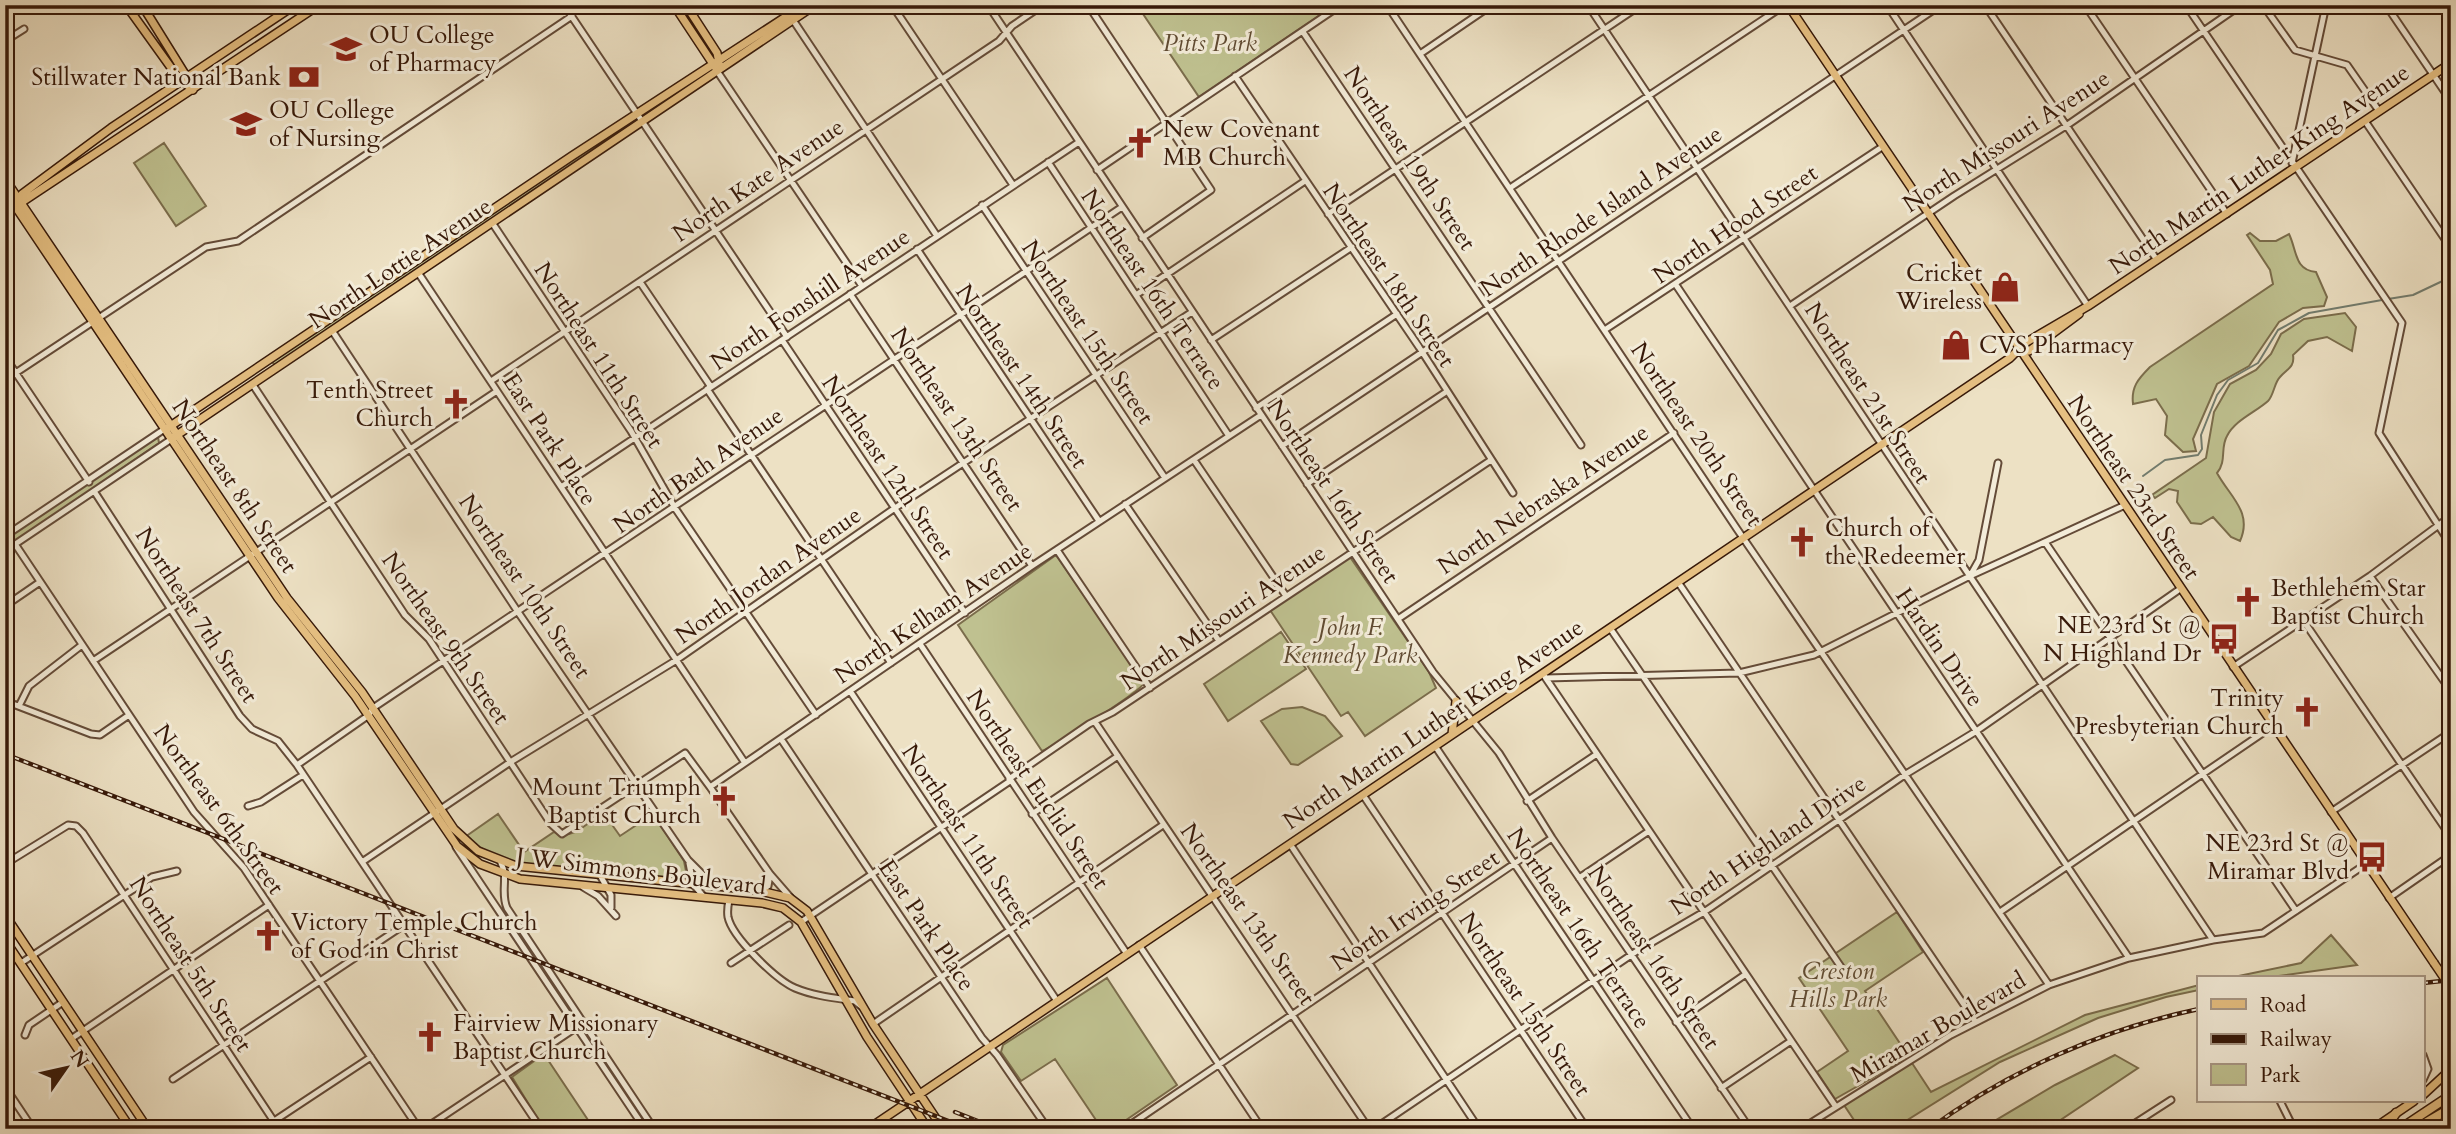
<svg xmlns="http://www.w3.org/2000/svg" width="2456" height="1134" font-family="Cardo,serif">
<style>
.green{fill:#bfc190;stroke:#7b6d4c;stroke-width:2}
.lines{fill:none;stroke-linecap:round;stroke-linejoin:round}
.stream{stroke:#727c6e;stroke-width:2}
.minor-casing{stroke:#644b38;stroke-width:9}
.major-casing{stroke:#371909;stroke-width:10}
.highway-casing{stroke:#371909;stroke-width:11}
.minor{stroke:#f3ecd9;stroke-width:5}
.major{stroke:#e6c082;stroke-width:7}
.highway{stroke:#e6c082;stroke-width:8}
.rail-casing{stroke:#371909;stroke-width:4.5}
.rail{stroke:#f3ecd9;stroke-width:2;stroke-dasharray:5;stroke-linecap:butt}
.major-bridge-casing{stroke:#371909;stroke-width:10;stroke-linecap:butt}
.major-bridge{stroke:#e6c082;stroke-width:7}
.labels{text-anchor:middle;stroke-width:6;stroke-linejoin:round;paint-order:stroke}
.poi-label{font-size:24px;fill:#371909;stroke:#f3ecd9;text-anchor:start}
.park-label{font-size:24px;font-style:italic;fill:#604b32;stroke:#f3ecd9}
.street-label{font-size:24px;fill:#371909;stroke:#f3ecd9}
</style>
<rect width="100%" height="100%" fill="#ede1c4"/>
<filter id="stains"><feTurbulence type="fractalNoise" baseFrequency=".00286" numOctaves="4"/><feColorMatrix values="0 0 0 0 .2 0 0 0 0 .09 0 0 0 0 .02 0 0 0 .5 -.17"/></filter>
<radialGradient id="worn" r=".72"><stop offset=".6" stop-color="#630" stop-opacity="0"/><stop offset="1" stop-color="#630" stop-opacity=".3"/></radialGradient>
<path class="green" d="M 1137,5 L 1335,5 L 1199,97 Z
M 634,121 L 636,122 L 275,365 L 272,362 L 578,154 Z
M 164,143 L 206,206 L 176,226 L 134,163 Z
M 2250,233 L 2260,241 L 2276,241 L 2289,234 C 2297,250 2294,270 2316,272 L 2327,297 L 2324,306 L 2303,308 L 2279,322 L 2249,366 L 2217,384 L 2193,439 L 2196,451 L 2183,452 L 2165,435 L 2167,416 L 2156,399 L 2133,404 C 2131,387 2138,379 2150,367 L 2273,284 L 2270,270 L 2247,235 Z
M 2345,313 L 2356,327 L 2352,351 L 2327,337 L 2308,341 L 2293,355 C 2295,367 2287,369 2280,377 C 2274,383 2274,395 2268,401 C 2256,412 2235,420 2227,436 C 2220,448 2227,461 2217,473 C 2230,497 2253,512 2240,541 L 2231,537 L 2213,517 L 2201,524 L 2191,523 L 2177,502 L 2178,491 L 2169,489 L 2155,498 L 2152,495 L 2206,458 L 2214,412 L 2230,384 L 2256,370 L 2271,354 L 2281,334 L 2304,319 Z
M 158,437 L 159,443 L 5,549 L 5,538 Z
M 1056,555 L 1144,683 C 1141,691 1056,745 1042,751 L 958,625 Z
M 1350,557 L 1429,672 L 1436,688 L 1365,736 L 1348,712 L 1341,716 L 1270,610 Z
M 1281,632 L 1306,669 L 1228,721 L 1204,684 Z
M 1302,707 L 1325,716 L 1342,736 L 1298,765 L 1291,764 L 1261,721 L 1282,709 Z
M 603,812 L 620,836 L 653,814 L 684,861 L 687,876 L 681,880 L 524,864 C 501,860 483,851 465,837 L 498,814 L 524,852 L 554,832 C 572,842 589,821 603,812 Z
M 1897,912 L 1923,952 L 1865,991 L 1909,1057 L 1835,1099 L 1817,1072 L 1848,1051 L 1799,978 Z
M 2331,935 L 2357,965 L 2264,978 L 2229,978 L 2301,963 Z
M 1107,978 L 1177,1085 L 1113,1129 L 1102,1129 L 1055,1059 L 1021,1081 L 1001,1052 L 1003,1045 Z
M 2199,985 L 2199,990 L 2166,997 L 2098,1018 L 2000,1062 L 1893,1129 L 1860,1129 L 1844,1105 L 1912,1063 L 1931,1092 L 2085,1015 Z
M 544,1054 L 594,1129 L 544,1129 L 512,1077 Z
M 2115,1055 L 2138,1068 L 2047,1129 L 1981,1129 L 2055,1085 Z"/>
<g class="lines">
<path class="stream" d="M 2388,299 L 2413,295 L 2451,277
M 2143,476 L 2165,460 L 2198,455 L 2202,449 L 2201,435 L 2217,395 L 2228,380 L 2258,363 L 2278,330 L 2309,313 L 2382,300"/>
<g class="minor-casing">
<path id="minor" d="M 564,5 L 787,337
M 783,5 L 937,236
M 892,5 L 1013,185
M 988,5 L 1433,672 L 1499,753 L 1552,838 L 1750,1129
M 1088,5 L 1211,190 L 1142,238
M 1387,5 L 1737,529 L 2049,985
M 1588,5 L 2213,940
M 1887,5 L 2088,306
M 1985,5 L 2157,260
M 2085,5 L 2227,214
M 2186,5 L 2402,323 L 2379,433 L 2451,545
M 2263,5 L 2295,50 L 2347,65 L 2379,111
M 2386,5 L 2451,101
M 1303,32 L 1581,445
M 5,41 L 24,29
M 1420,54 L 1492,5
M 717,71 L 862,286
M 1235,76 L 1419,347 L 1513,493
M 2365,121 L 2451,248
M 1048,162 L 1229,436
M 2292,163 L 2326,5
M 1097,170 L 1341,5
M 1510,188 L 1785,5
M 982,205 L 1165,478
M 5,212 L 15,206
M 1328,214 L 1641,5
M 493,224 L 631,431 L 675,508 L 816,715
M 917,249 L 1099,521
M 419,274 L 745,763
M 640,282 L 711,387
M 1676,285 L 2129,958
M 850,294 L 1032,566
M 1136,295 L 1305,181
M 1790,306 L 1954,196 L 2066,126 L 2241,5
M 1606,329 L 1882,147
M 333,332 L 518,612 L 688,860 L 713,885
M 782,340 L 965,613
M 1211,340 L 1352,247
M 5,357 L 89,482
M 5,380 L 206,247 L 238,241 L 572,16
M 491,381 L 999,41 L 1012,26 L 1043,5
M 253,385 L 405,615 L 429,639 L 551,824 L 562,834 L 685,753 L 710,787 L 1032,566 L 1261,415
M 707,389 L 891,663
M 1256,408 L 1397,314
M 1282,446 L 1941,5
M 1194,460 L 1286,596
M 1307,484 L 1446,392
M 561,487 L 1079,142
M 94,491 L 240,716 L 252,729 L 278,741 L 297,765 L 541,1129
M 1125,504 L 1219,641
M 5,536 L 163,430
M 2045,542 L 2296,911
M 15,544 L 194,812 L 244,868 L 419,1129
M 1057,550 L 1150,688
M 5,551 L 170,440
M 1970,576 L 1979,560 L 1998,463
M 2370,576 L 2451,691
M 1678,582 L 1975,1021
M 5,606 L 40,582
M 1398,619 L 1674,433
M 2303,620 L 2451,837
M 1610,628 L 1841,967
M 920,644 L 1127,954
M 93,661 L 497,391
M 2233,667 L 2370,576 L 2451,516
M 1545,677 L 1836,1107
M 1546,678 L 1739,673 L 1814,655 L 1970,576 L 2123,506
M 850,691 L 1057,1001
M 5,701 L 91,734 L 100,735 L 129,715
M 19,706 L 29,686 L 82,645
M 1095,722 L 1369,1129
M 781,739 L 982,1038 L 997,1055 L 1048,1129
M 1435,746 L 1693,1129
M 297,765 L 369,715 L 373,708 L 1122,207
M 1009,779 L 1089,724 L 1113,712 L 1491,460
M 710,787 L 770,874 L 790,897
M 1363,795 L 1587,1129
M 1527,801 L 1597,754
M 248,806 L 261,802 L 303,775
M 2331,812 L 2451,732
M 1032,814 L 1118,756
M 1290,844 L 1479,1129
M 456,847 L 645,1129
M 362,862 L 512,761 L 675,661 L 895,508 L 1192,312
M 501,863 C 509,878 500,892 507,908 L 654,1129
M 689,863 L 693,884 L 704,897
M 5,864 L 68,825 L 76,826 L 83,833 L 279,1129
M 600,875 L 611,895 L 611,908
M 1579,878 L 1649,831
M 583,887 L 598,896 L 616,916
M 761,891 L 768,886 L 770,874
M 2389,898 L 2451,855
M 729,900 C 728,905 727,911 728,917 C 732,937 776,980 795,988 C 814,996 835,998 855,1001 L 861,1006
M 2000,912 L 2273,726
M 801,922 L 1010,781
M 1139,945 L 1262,1129
M 21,963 L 152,877 L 177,871
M 731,963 L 789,925
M 1676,1022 L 1746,974
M 873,1024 L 1163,825
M 25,1035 L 29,1025 L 63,1002
M 71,1039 L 269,905
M 2423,1055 L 2428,1069 L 2423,1080
M 173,1079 L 404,925
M 5,1087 L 33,1129
M 1721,1088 L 1791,1041
M 2280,1101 L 2294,1129
M 262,1129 L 371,1057
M 424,1129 L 577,1027
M 1124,1129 L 1552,838
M 1374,1129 L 1637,951 L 1704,912 L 1906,774 L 1975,732 L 2180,589
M 1801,1129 L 1951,1035 L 2049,985 L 2129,958 L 2213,940 L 2263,933 L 2366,864
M 2126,1129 L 2171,1100"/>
</g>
<g class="major-casing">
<path id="major" d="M 126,5 L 177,76 L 193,90
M 142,5 L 188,79
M 674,5 L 715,67
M 686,5 L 717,53 L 719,63
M 1788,5 L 2434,963
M 5,179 L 287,598 L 362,692 L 454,829 L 478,851 L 516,866 L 756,890 L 790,898 L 807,911 L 873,1024 L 943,1129
M 5,191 L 278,598 L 355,696 L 457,846 L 480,864 L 520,879 L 762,903 L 783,908 L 801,922 L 867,1037 L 928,1129
M 17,202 L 22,194 L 111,128 L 295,5
M 19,204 L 319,5
M 2019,352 L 2029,351 L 2079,314
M 169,427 L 572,156 L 804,5
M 174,437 L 815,5
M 1452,734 L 1456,701
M 5,915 L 148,1129
M 5,940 L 131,1129
M 2423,1095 L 2451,1069
M 868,1129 L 2010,358 L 2025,343 L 2088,306 L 2451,63
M 2373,1129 L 2414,1101
M 2442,1129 L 2451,1123"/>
</g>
<g class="highway-casing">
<path id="highway" d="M 2385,1129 L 2396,1113
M 2400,1129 L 2451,1095
M 2415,1129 L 2451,1108"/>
</g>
<use href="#minor" class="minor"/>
<use href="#major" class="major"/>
<use href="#highway" class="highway"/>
<g class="rail-casing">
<path id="rail" d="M 5,754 L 969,1129
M 2423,983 L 2451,980
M 955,1112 L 998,1129
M 1929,1129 C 2008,1071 2103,1029 2199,1009"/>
</g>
<use href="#rail" class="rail"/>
<g class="major-bridge-casing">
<path id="major-bridge" d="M 2434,963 L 2451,988"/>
</g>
<use href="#major-bridge" class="major-bridge"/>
</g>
<defs>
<g id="university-bare" transform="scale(2.415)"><path d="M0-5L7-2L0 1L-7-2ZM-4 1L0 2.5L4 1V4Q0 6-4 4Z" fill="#8f2418" stroke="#f3ecd9" stroke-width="2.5" paint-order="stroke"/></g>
<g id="bank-bare" transform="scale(2.415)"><path d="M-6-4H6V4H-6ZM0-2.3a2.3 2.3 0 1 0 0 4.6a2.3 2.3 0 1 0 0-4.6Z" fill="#8f2418" stroke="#f3ecd9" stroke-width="2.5" paint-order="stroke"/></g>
<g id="church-bare" transform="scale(2.415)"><path d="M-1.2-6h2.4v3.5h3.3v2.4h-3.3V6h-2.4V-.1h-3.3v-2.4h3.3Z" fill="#8f2418" stroke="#f3ecd9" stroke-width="2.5" paint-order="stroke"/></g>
<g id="shop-bare" transform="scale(2.415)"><path d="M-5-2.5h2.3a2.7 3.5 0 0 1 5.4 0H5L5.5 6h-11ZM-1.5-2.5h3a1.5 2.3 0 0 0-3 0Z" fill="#8f2418" stroke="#f3ecd9" stroke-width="2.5" paint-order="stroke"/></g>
<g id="bus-bare" transform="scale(2.415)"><path d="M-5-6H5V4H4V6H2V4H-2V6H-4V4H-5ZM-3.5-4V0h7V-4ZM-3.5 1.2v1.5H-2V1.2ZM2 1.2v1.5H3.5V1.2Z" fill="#8f2418" stroke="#f3ecd9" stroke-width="2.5" paint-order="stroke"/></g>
</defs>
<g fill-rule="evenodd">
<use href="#university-bare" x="346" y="49"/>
<use href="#bank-bare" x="304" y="77"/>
<use href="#university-bare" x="246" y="124"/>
<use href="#church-bare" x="1140" y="143"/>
<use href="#shop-bare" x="2005" y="287"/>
<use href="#shop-bare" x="1956" y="345"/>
<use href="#church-bare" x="456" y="404"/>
<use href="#church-bare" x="1802" y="542"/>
<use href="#church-bare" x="2248" y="602"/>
<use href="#bus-bare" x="2224" y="639"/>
<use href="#church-bare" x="2307" y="712"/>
<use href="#church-bare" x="724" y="801"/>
<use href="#bus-bare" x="2372" y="857"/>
<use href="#church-bare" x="268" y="936"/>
<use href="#church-bare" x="430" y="1037"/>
</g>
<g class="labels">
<g class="poi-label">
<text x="369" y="43">OU College<tspan x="369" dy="28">of Pharmacy</tspan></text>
<text x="281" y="85" text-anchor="end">Stillwater National Bank</text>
<text x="269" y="118">OU College<tspan x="269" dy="28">of Nursing</tspan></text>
<text x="1163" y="137">New Covenant<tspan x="1163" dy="28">MB Church</tspan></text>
<text x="1982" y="281" text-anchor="end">Cricket<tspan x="1982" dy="28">Wireless</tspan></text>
<text x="1979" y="353">CVS Pharmacy</text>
<text x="433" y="398" text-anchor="end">Tenth Street<tspan x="433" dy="28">Church</tspan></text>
<text x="1825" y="536">Church of<tspan x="1825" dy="28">the Redeemer</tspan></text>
<text x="2271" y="596">Bethlehem Star<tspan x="2271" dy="28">Baptist Church</tspan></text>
<text x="2201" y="633" text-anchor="end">NE 23rd St @<tspan x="2201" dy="28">N Highland Dr</tspan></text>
<text x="2284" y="706" text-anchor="end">Trinity<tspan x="2284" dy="28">Presbyterian Church</tspan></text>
<text x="701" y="795" text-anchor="end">Mount Triumph<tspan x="701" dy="28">Baptist Church</tspan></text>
<text x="2349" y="851" text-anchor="end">NE 23rd St @<tspan x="2349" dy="28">Miramar Blvd</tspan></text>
<text x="291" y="930">Victory Temple Church<tspan x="291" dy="28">of God in Christ</tspan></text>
<text x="453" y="1031">Fairview Missionary<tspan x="453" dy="28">Baptist Church</tspan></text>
</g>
<g class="park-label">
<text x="1210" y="51">Pitts Park</text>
<text x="1350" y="635">John F.<tspan x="1350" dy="28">Kennedy Park</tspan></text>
<text x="1838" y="979">Creston<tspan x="1838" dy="28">Hills Park</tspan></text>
</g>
<g class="street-label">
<text transform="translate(2006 141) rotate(-33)" y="8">North Missouri Avenue</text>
<text transform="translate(1410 158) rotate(56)" y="8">Northeast 19th Street</text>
<text transform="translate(2259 169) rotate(-34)" y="8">North Martin Luther King Avenue</text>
<text transform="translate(758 180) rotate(-34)" y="8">North Kate Avenue</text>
<text transform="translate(1601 211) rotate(-34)" y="8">North Rhode Island Avenue</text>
<text transform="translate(1735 224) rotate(-34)" y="8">North Hood Street</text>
<text transform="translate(400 263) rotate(-34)" y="8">North Lottie Avenue</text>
<text transform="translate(1389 275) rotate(56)" y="8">Northeast 18th Street</text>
<text transform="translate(1153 289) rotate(56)" y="8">Northeast 16th Terrace</text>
<text transform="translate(810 299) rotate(-34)" y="8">North Fonshill Avenue</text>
<text transform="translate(1088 332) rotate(56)" y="8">Northeast 15th Street</text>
<text transform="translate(599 355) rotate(57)" y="8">Northeast 11th Street</text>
<text transform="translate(1022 376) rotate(56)" y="8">Northeast 14th Street</text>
<text transform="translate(1868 393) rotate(57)" y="8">Northeast 21st Street</text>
<text transform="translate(957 419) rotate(56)" y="8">Northeast 13th Street</text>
<text transform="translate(1697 434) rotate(56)" y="8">Northeast 20th Street</text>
<text transform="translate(550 439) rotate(57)" y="8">East Park Place</text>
<text transform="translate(888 467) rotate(56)" y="8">Northeast 12th Street</text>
<text transform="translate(698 470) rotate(-35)" y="8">North Bath Avenue</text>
<text transform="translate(235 486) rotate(56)" y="8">Northeast 8th Street</text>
<text transform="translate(2134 487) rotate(56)" y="8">Northeast 23rd Street</text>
<text transform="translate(1333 491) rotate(56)" y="8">Northeast 16th Street</text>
<text transform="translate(1543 499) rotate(-34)" y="8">North Nebraska Avenue</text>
<text transform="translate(768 575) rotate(-35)" y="8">North Jordan Avenue</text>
<text transform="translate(525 586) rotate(56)" y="8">Northeast 10th Street</text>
<text transform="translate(933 613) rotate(-34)" y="8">North Kelham Avenue</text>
<text transform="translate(197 615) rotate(57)" y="8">Northeast 7th Street</text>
<text transform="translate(1223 617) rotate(-34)" y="8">North Missouri Avenue</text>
<text transform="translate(446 638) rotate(55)" y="8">Northeast 9th Street</text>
<text transform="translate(1940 647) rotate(56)" y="8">Hardin Drive</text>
<text transform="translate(1433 724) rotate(-34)" y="8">North Martin Luther King Avenue</text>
<text transform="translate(1038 789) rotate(56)" y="8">Northeast Euclid Street</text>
<text transform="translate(219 809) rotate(54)" y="8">Northeast 6th Street</text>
<text transform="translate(968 836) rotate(56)" y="8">Northeast 11th Street</text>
<text transform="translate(1768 845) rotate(-34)" y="8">North Highland Drive</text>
<text transform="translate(641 871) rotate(7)" y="8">J W Simmons Boulevard</text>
<text transform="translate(1415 910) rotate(-34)" y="8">North Irving Street</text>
<text transform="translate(1248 914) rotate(55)" y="8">Northeast 13th Street</text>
<text transform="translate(927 925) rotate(56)" y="8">East Park Place</text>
<text transform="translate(1579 928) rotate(56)" y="8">Northeast 16th Terrace</text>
<text transform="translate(1654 957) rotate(56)" y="8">Northeast 16th Street</text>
<text transform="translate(191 964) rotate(57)" y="8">Northeast 5th Street</text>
<text transform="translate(1525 1004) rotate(56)" y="8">Northeast 15th Street</text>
<text transform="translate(1938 1027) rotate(-30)" y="8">Miramar Boulevard</text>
</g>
</g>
<rect width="2456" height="1134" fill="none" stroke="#ede1c4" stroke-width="28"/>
<rect x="7" y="7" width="2442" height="1120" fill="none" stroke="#371909" stroke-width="3.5"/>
<rect x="14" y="14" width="2428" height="1106" fill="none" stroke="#371909" stroke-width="2"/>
<rect x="2197" y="976" width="228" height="126" fill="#f3ecd9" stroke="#a89886" stroke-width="2"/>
<rect x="2211" y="999" width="35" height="10" fill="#e6c082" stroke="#a89886" stroke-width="2"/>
<text x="2260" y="1012" font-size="21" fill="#371909">Road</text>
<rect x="2211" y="1034" width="35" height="10" fill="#371909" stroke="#a89886" stroke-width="2"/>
<text x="2260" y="1046" font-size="21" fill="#371909">Railway</text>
<rect x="2211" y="1064" width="35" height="21" fill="#bfc190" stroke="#a89886" stroke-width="2"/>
<text x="2260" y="1082" font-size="21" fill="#371909">Park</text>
<g transform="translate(66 1068) rotate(56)" stroke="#f3ecd9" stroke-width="5" paint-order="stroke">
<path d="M0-5L12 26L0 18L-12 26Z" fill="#371909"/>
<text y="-10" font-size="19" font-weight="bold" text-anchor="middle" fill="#371909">N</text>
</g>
<rect width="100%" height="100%" filter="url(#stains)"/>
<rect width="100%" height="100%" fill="url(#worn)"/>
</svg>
